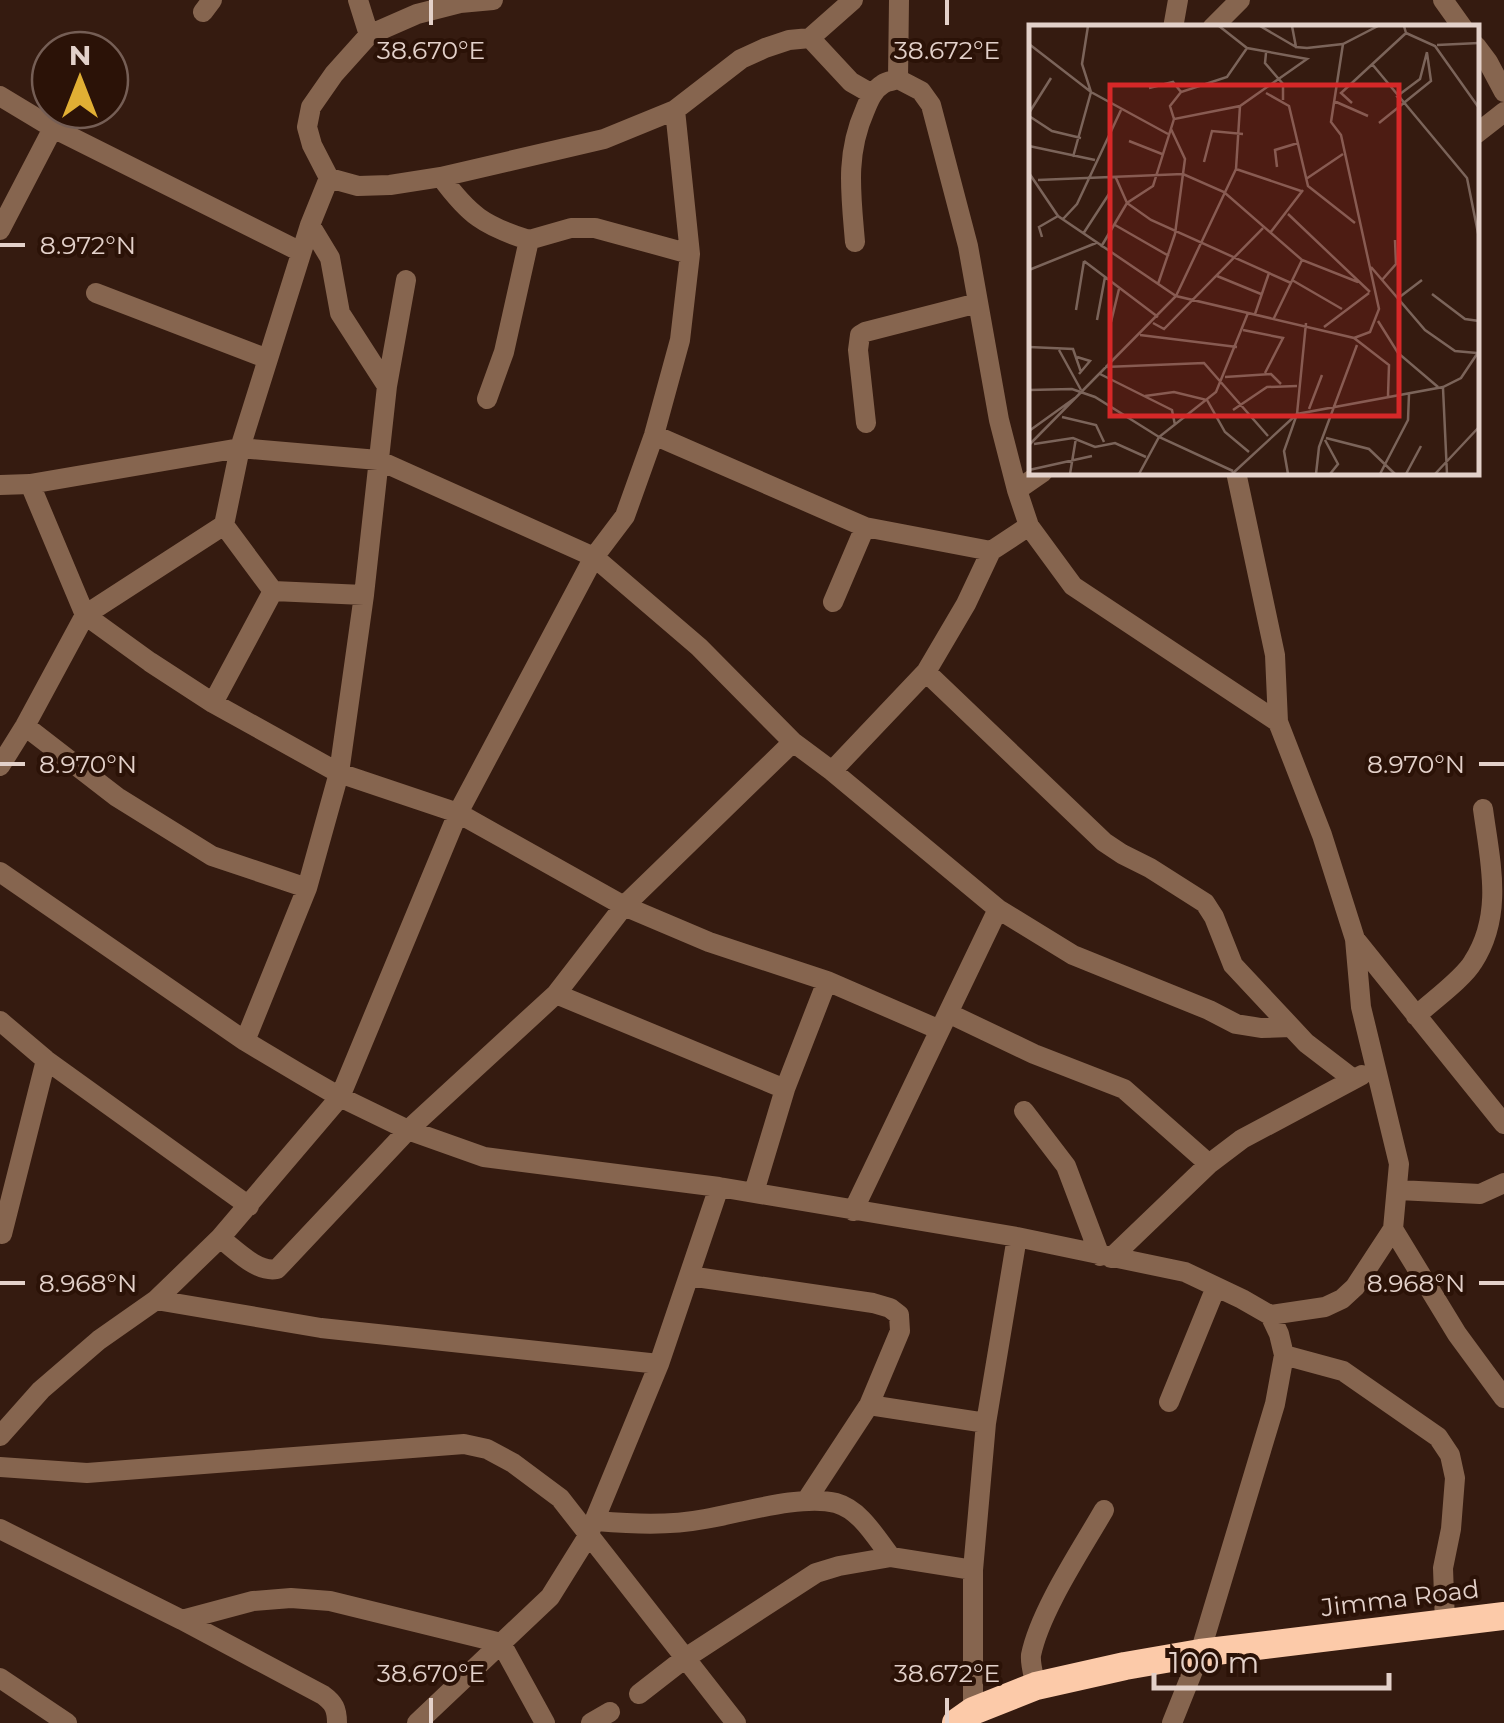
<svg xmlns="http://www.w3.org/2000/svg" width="1504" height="1723" font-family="Montserrat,sans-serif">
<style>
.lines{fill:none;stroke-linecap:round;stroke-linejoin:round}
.minor{stroke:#86654f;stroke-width:20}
.highway{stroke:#fccaa9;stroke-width:28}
.ticks{fill:none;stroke:#e3d1ca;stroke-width:4}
.labels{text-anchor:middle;stroke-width:8;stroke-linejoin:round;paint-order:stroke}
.street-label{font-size:25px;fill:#e3d1ca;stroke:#2b1207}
.inset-road{fill:none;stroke:#7b645a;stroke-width:2.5}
.view{fill:#d62828;fill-opacity:0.15;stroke:#d62828;stroke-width:5}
.inset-edge{fill:none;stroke:#e3d1ca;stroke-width:5}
.ticks-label{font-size:25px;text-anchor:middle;fill:#e3d1ca;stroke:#2b1207;stroke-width:8;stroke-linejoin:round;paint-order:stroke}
</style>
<rect width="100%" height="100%" fill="#351b10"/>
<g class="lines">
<path class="minor" d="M 358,0 L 369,35
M 1443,0 L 1463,28
M 203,12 L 212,0
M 1173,28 L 1178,0
M 1212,28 L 1240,0
M 810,38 L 851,82 L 872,94
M 1476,46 L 1488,62 L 1504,92
M 898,79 L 899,0
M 0,96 L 53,128 L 301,252
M 1476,134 L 1504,112
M 441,177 C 469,215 484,226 529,240
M 329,178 L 312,145 L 307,127 L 311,107 L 334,74 L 369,35 L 417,14 L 460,3 L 493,0
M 0,230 L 53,128
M 855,242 C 851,194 845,155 865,110 C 869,100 873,90 883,84 C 887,81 893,81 898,79 L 921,91 L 931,105 L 968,246 L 999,420 L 1017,490 L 1029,526 L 1073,586 L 1278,722
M 96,293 L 268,359
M 387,386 L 406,280
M 487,399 L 504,352 L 529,240 L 571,228 L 595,228 L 690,254
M 866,423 L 858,350 L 860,335 L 865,332 L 978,303
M 654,435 L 865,527 L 991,551
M 1236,472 L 1275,655 L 1278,722 L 1322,835 L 1355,939 L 1361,1007 L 1399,1164 L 1393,1229 L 1355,1287 L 1342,1299 L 1325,1307 L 1270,1315
M 30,484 L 85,615 L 150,662 L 213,703 L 339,773 L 458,813 L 624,906 L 709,942 L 827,981 L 940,1030
M 0,485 L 30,484 L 240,448 L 378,460 L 594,557 L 699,647 L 793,742 L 832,771 L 998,909 L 1073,955 L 1209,1010 L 1236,1024 L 1261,1028 L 1291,1027
M 1017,490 L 1043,472
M 224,525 L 273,591
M 273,591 L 364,595
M 833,602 L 865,527
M 926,672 L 1104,842 L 1122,854 L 1150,868 L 1205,903 L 1214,917 L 1233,965 L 1306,1043 L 1353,1079
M 213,703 L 273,591
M 25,726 L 117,797 L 212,856 L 307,888
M 0,766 L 25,726 L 85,615 L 224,525 L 240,448 L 310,225 L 329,178 L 358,186 L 390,185 L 441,177 L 604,139 L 675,110 L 741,59 L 765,48 L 789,40 L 810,38 L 853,0
M 832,771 L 926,672 L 966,604 L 991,551 L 1029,526
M 0,872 L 245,1041 L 302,1075 L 340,1097 L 408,1130 L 484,1157 L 719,1187 L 1017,1237 L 1185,1272 L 1242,1299 L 1270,1315 L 1279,1334 L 1284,1355 L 1275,1404 L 1200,1653 L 1172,1723
M 1355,939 L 1504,1124
M 556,994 L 785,1089
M 948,1013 L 1034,1054 L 1124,1089 L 1209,1164
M 1416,1016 C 1432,1001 1463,979 1473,962 C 1504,914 1490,861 1483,809
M 0,1021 L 46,1060 L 249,1206
M 245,1041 L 307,888 L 339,773 L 364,595 L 387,386 L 340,313 L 330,258 L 310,225
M 1024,1111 L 1066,1166 L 1100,1256
M 1398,1190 L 1480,1194 L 1504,1183
M 754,1192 L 785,1089 L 827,981
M 853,1211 L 998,909
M 1393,1229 L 1457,1334 L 1504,1398
M 2,1234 L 46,1060
M 220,1238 C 236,1250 257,1273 277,1269 L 408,1130 L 556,994 L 624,906 L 793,742
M 1111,1258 L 1209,1164 L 1242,1139 L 1362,1075
M 689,1276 L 873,1303 L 890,1308 L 899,1315 L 900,1331 L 869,1405 L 806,1501
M 156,1300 L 321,1328 L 659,1364
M 1284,1355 L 1343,1371 L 1438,1437 L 1450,1455 L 1455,1478 L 1451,1529 L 1443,1568 L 1445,1623
M 1169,1402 L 1216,1287
M 869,1405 L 986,1423
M 0,1436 L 41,1390 L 99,1340 L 156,1300 L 220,1238 L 340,1097 L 458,813 L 594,557 L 625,516 L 654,435 L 680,340 L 690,254 L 675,110
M 0,1467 L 87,1473 L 464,1444 L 487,1449 L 513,1463 L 560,1498 L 736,1723
M 596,1521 C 633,1524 668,1526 705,1519 C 741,1513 802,1494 836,1503 C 861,1510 876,1538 891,1557
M 0,1529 L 182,1620 L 323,1695 C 334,1703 337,1709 337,1723
M 182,1620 L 253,1601 L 291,1598 L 330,1601 L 501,1643 L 545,1723
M 0,1678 L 67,1723
M 1036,1686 C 1034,1676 1030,1665 1031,1655 C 1040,1611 1081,1550 1104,1510
M 639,1694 L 684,1659 L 816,1573 L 839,1566 L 891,1557 L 973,1570
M 969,1721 L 973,1711 L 973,1570 L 986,1423 L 1017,1237
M 417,1723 L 550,1597 L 588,1536 L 659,1364 L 719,1187
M 591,1723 L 610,1712"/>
<path class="highway" d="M 956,1723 L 973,1711 L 1036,1686 L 1125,1666 L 1200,1653 L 1504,1616"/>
</g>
<path class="ticks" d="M 431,0 L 431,25M 947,0 L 947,25M 0,245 L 25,245M 0,764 L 25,764M 1479,764 L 1504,764M 0,1283 L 25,1283M 1479,1283 L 1504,1283M 431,1698 L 431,1723M 947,1698 L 947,1723"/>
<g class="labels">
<g class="street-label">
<text transform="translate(1400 1598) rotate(-7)" y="9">Jimma Road</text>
</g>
</g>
<g transform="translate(1029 25)">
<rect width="450" height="450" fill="#351b10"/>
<path class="inset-road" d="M 231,1 L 267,22M 263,1 L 267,22 L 278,23 L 314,19 L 349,1M 377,8 L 406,21 L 450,83M 0,19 L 62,67 L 139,109M 314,19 L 302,97 L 312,110 L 350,284 L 341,307 L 325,313M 408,20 L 450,18M 237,28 L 236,38 L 254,59 L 254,75M 343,39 L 438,153 L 450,213M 120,63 L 144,57 L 152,67M 237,68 L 260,81 L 279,161 L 326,198M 367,72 L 391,54 L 398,27M 305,76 L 339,91M 323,78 L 312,68 L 377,8 L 375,1M 0,88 L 22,53M 0,91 L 23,106 L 52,113M 145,94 L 141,81 L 152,67 L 198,52 L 218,23M 350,98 L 402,56 L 398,28M 100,116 L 133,129M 0,121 L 66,135M 44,132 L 62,67 L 53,39 L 59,1M 175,137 L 183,106 L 214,109M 248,142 L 246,125 L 269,118M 207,144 L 272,166M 0,148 L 29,191 L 147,271 L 325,313 L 360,340 L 359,371M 87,153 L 98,178 L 122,195 L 262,258M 277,154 L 314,129M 9,155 L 154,149 L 195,167 L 273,235 L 329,257M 259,189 L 341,267M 34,194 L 48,179 L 92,85M 86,200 L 140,231M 241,208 L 274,165M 54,209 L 80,169M 13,212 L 10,202 L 29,191M 72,222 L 98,178 L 124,161 L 145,94 L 211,81 L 278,34 L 218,23 L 190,1M 55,236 L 129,292M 342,242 L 396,305 L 426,326 L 448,328M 0,245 L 67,218M 188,251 L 232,269M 263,255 L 313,284M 353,255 L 367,239 L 366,215M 129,259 L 146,209 L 156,134 L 142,104M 403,269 L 436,294 L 450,296M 368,274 L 393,255M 47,285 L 55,236M 226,289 L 240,248M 245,293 L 273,235M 68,295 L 76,252M 349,296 L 369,328 L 409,362M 82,297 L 90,264M 124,298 L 135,304 L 234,203M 295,302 L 340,268M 214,305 L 254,313 L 236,348M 111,310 L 208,322M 0,322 L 44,324 L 52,347M 30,325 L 52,365M 48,332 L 61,336 L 50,349M 76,342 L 175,338 L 239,411M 71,349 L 143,385 L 146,400M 196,352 L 242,349 L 252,359M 414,363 L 418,449M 0,365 L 43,364 L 66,372 L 130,412 L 204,446M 116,371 L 145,367 L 178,375 L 196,407 L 220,427M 280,384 L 293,350M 204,385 L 238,362 L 268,361M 33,392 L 67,400 L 75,417M 0,406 L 46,373M 297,413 L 340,424 L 366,449M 296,415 L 309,439 L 301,449M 1,419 L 147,271 L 207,144 L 211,81M 5,419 L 44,413 L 66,422 L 86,418 L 117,432M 0,445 L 63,431M 41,449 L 47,413M 110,449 L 130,412 L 187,367 L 219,288M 203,449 L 268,389 L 414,362 L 432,353 L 450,326M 259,449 L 255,426 L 268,389 L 277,298M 287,449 L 290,422 L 328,320M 351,449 L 379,395 L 380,369M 377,449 L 392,421M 406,449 L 450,402"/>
<path class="view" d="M 81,60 L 370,60 L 370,391 L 81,391 Z"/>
<rect width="450" height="450" class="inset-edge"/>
</g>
<g class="ticks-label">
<text x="431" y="59">38.670°E</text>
<text x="947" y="59">38.672°E</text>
<text x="88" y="254">8.972°N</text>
<text x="88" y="773">8.970°N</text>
<text x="1416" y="773">8.970°N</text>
<text x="88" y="1292">8.968°N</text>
<text x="1416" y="1292">8.968°N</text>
<text x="431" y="1682">38.670°E</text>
<text x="947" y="1682">38.672°E</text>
</g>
<g transform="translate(80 80)"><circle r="48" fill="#2b1207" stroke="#755e55" stroke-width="2.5"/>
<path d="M0-8L18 38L0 25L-18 38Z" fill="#e1af34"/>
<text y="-15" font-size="28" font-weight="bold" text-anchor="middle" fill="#e3d1ca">N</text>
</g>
<path d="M1154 1673v15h235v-15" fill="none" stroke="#e3d1ca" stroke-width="5"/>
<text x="1169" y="1673" font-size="30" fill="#e3d1ca" stroke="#2b1207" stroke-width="8" paint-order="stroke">100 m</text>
</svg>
